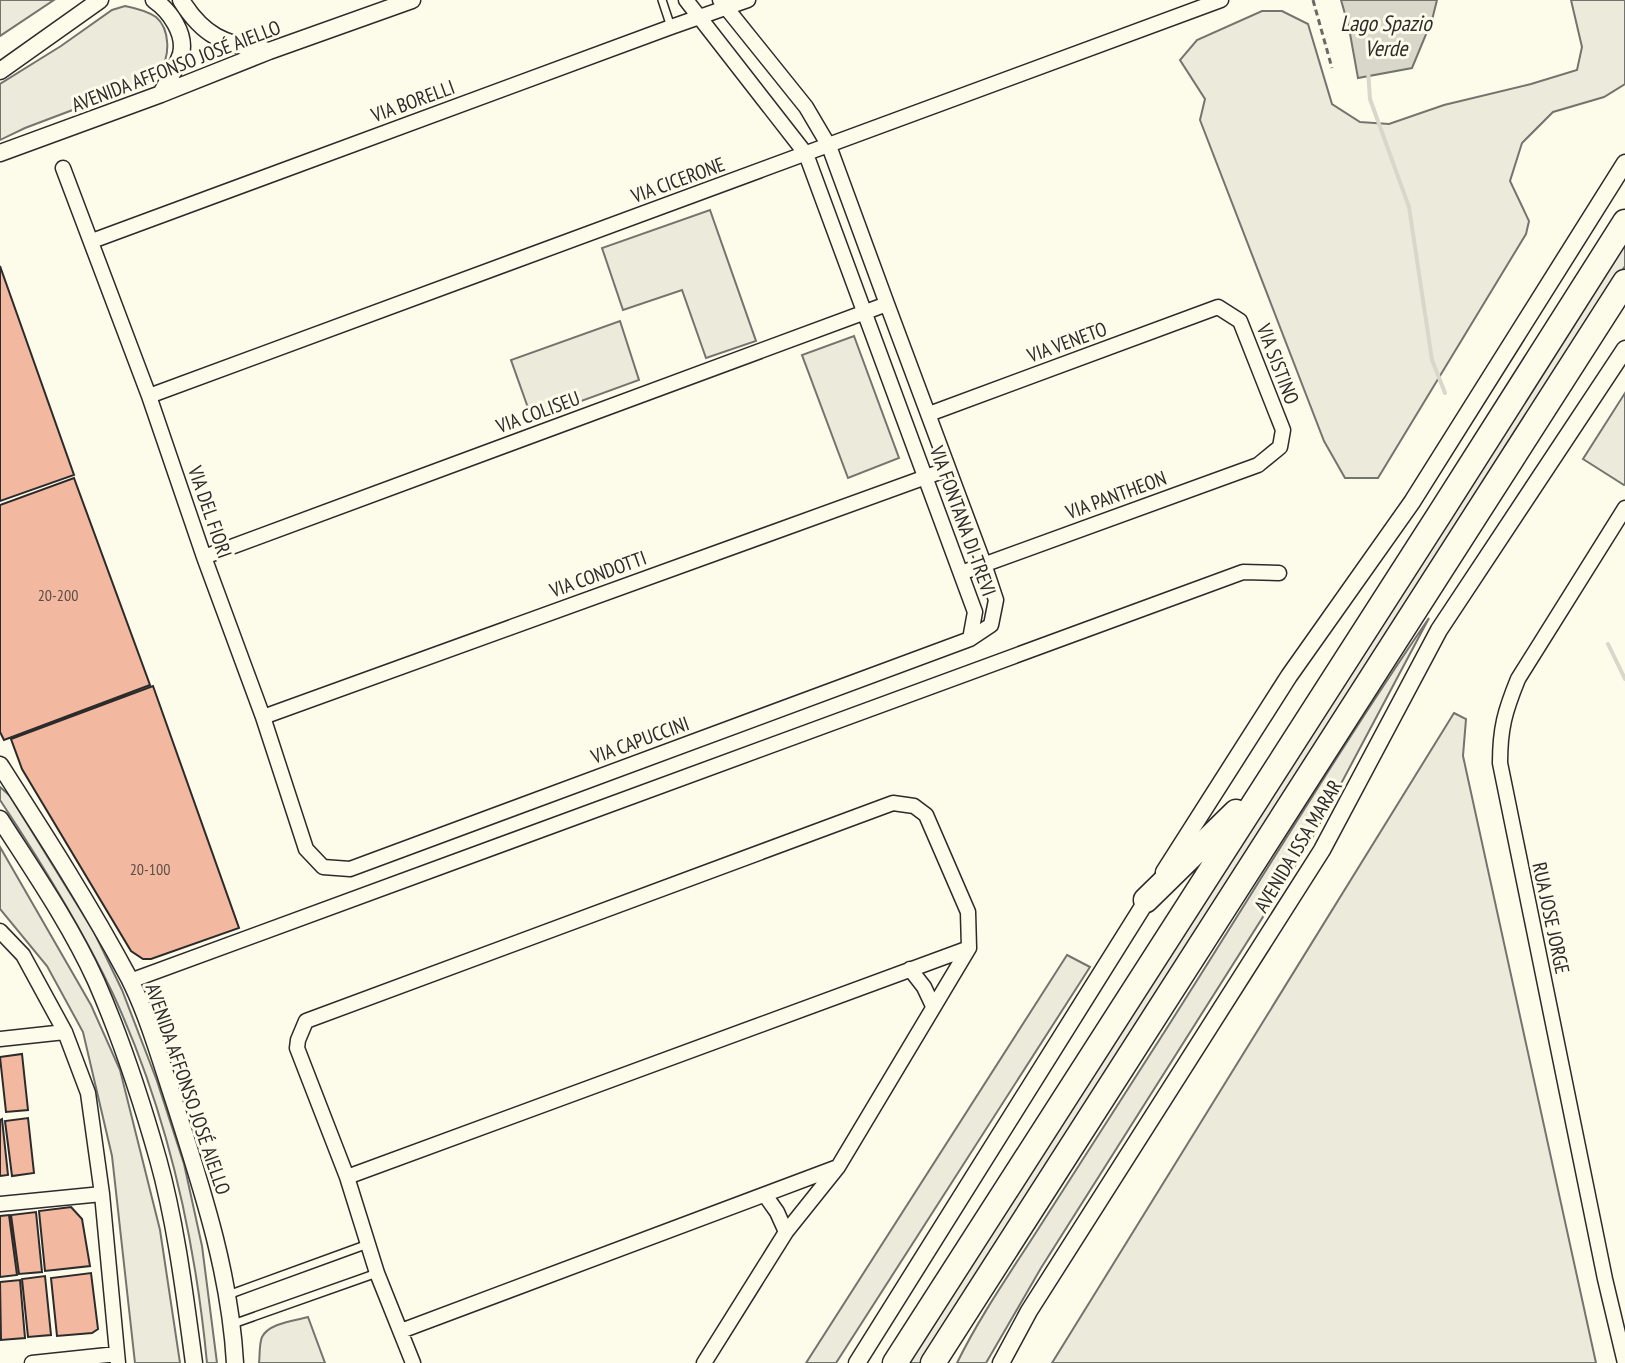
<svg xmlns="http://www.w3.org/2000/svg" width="1625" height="1363" font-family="'PT Sans Narrow',sans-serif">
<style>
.green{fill:#ecebdb;stroke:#74746e;stroke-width:2}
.water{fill:#d8d7c9;stroke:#74746e;stroke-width:2}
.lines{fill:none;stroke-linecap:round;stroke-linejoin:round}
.stream{stroke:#d8d7c9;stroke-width:4}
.building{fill:#f2b8a0;stroke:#2b2b2b;stroke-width:2}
.service-casing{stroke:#2b2b2b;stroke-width:10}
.minor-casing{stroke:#2b2b2b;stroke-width:17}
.tertiary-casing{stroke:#2b2b2b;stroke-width:19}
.motorway-casing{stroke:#2b2b2b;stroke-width:27}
.path{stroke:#6a6964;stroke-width:3;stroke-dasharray:6 4;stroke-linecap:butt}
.service{stroke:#fdfbea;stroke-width:7}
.minor{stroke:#fdfbea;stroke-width:14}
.tertiary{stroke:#fdfbea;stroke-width:16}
.motorway{stroke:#fdfbea;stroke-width:24}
.labels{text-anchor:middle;stroke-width:6;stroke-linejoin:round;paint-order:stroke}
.number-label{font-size:16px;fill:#5d4e48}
.street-label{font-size:20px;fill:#2b2b2b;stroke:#fdfbea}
.water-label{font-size:22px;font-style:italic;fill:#2b2b2b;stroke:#fdfbea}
</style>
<rect width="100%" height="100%" fill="#fdfbea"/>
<path class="green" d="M 0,0 L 54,0 L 0,36 Z
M 1571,0 L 1625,0 L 1625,84 L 1604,97 L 1553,112 L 1522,143 L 1510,181 L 1529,221 L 1526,234 L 1378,478 L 1345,478 L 1324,441 L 1200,120 L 1205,99 L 1180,60 L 1197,40 L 1262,11 L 1282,11 L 1308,24 L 1332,104 L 1360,122 L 1389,124 L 1444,105 L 1531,84 L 1577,70 L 1582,47 Z
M 125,6 C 135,8 147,11 156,17 C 170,29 171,57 159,71 C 155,76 148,80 144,83 L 25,128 L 0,140 L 0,84 L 61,46 L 112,10 Z
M 710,210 L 756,341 L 706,358 L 682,290 L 623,310 L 602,248 Z
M 1625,239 L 1625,266 L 1492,478 L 922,1363 L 906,1363 Z
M 620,321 L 639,380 L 532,419 L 511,360 Z
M 854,336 L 899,458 L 848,478 L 802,355 Z
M 1625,393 L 1625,484 L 1624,485 L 1583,459 Z
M 1429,618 L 1309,844 L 1041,1268 L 986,1363 L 957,1363 C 979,1318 1008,1276 1035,1234 C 1073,1174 1111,1115 1149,1056 C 1243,910 1331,761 1429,618 Z
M 1454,713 L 1466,719 L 1463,756 L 1596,1363 L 1052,1363 Z
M 0,787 L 10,796 L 94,932 L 122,990 L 157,1081 L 184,1164 L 202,1246 L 217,1363 L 207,1363 C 195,1237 166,1109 113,994 C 81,926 41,862 0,800 Z
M 0,847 L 91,1005 L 120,1070 L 160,1230 L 180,1363 L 135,1363 L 112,1156 L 83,1032 L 47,966 L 0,909 Z
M 1067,955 L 1090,967 L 836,1363 L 806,1363 Z
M 308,1317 L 325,1363 L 259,1363 C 260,1355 259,1344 262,1337 C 269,1323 294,1321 308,1317 Z"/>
<path class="water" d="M 1341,0 L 1437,0 L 1432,20 L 1412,68 L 1358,78 L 1349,28 Z"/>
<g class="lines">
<path class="stream" d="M 1368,70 L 1370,99 L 1409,207 L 1432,360 L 1445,393
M 1608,644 L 1625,679"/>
</g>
<path class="building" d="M 0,266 L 74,475 L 0,501 Z
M 74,478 L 150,685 L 4,740 L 0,732 L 0,505 Z
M 153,686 L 239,928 L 151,959 L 143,959 L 131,951 L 22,769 L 11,739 Z
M 22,1054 L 28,1110 L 6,1112 L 0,1057 Z
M 28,1118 L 34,1173 L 12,1176 L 5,1121 Z
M 2,1119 L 8,1175 L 0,1176 L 0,1120 Z
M 71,1207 L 82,1219 L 90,1266 L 45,1271 L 39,1211 Z
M 36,1212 L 42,1272 L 19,1274 L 11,1215 Z
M 9,1215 L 17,1275 L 0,1277 L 0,1216 Z
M 91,1273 L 98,1329 L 92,1333 L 57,1336 L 51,1278 Z
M 45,1276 L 51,1335 L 28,1337 L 22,1279 Z
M 20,1280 L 25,1338 L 1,1340 L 0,1282 Z"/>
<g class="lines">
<g class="service-casing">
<path id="service" d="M 662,0 L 671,27
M 228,1295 L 368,1244
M 233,1324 L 377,1273"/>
</g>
<g class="minor-casing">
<path id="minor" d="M 686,0 L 806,154 L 975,612 L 970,639
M 63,168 L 149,396 L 204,557 L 263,717 L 306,849 L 323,867 L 350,869 L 970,639 L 991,625 L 996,600 L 984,564 L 887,304 L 829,146 L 806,107 L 720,0
M 92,241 L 671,27 L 748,0
M 149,396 L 1221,0
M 929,414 L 1218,307 L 1240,321 L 1283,430 L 1280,447 L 1258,465 L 961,573
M 204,557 L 887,304
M 263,717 L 948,469
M 0,931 L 23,955 L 65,1032 L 88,1093 L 102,1194 L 118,1363
M 910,969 L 924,987 L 933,1006
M 130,981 L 1243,572 L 1279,573
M 0,1039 L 65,1032
M 347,1177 L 969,948
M 765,1195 L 777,1212 L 786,1232
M 0,1204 L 102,1194
M 401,1331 L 835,1168
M 32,1363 L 117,1354
M 413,1363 L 377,1273 L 347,1177 L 297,1048 L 298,1040 L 306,1021 L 893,803 L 914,806 L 926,815 L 968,912 L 969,948 L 838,1167 L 786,1232 L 704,1363
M 1625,1363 L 1605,1279 L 1500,763 C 1500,728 1505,711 1518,679 L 1625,508"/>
</g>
<g class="tertiary-casing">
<path id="tertiary" d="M 154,0 C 170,11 186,34 181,54 C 177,67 167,82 161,94
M 181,0 C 203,36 225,45 265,50
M 0,71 L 100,0
M 0,153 L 161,94 L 269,51 L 412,0
M 0,765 C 45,835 90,905 129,978 C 149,1018 161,1062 175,1104 C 202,1189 230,1273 235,1363
M 0,819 C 34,872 70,924 96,981 C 121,1038 141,1099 158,1159 C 176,1223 185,1297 194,1363
M 1164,872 L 1289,676 L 1412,502 L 1625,163
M 857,1363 L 1152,892
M 1001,1363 L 1029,1311 L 1322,850 L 1439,630 L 1625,349"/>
</g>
<g class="motorway-casing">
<path id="motorway" d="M 1146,900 L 1236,812
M 895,1363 L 1441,512 L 1625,222
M 933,1363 L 1625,282"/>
</g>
<path class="path" d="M 1313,0 L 1332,68"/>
<use href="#service" class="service"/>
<use href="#minor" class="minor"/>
<use href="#tertiary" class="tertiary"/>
<use href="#motorway" class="motorway"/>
</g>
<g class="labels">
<g class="number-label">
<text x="58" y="601">20-200</text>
<text x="150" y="875">20-100</text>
</g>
<g class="street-label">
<text transform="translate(176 66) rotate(-21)" y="7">AVENIDA AFFONSO JOSÉ AIELLO</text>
<text transform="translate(413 101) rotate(-20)" y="7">VIA BORELLI</text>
<text transform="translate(678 180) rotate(-20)" y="7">VIA CICERONE</text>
<text transform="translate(1067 342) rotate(-20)" y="7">VIA VENETO</text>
<text transform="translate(1278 364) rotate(69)" y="7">VIA SISTINO</text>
<text transform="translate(538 412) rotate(-20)" y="7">VIA COLISEU</text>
<text transform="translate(1116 495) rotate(-20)" y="7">VIA PANTHEON</text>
<text transform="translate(210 512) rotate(71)" y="7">VIA DEL FIORI</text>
<text transform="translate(963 521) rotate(70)" y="7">VIA FONTANA DI TREVI</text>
<text transform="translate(598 574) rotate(-20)" y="7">VIA CONDOTTI</text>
<text transform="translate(640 740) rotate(-20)" y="7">VIA CAPUCCINI</text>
<text transform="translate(1298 846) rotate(-59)" y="7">AVENIDA ISSA MARAR</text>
<text transform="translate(1551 918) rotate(78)" y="7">RUA JOSE JORGE</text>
<text transform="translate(188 1089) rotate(71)" y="7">AVENIDA AFFONSO JOSÉ AIELLO</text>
</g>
<g class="water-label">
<text x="1386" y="31">Lago Spazio<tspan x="1386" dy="25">Verde</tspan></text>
</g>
</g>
</svg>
